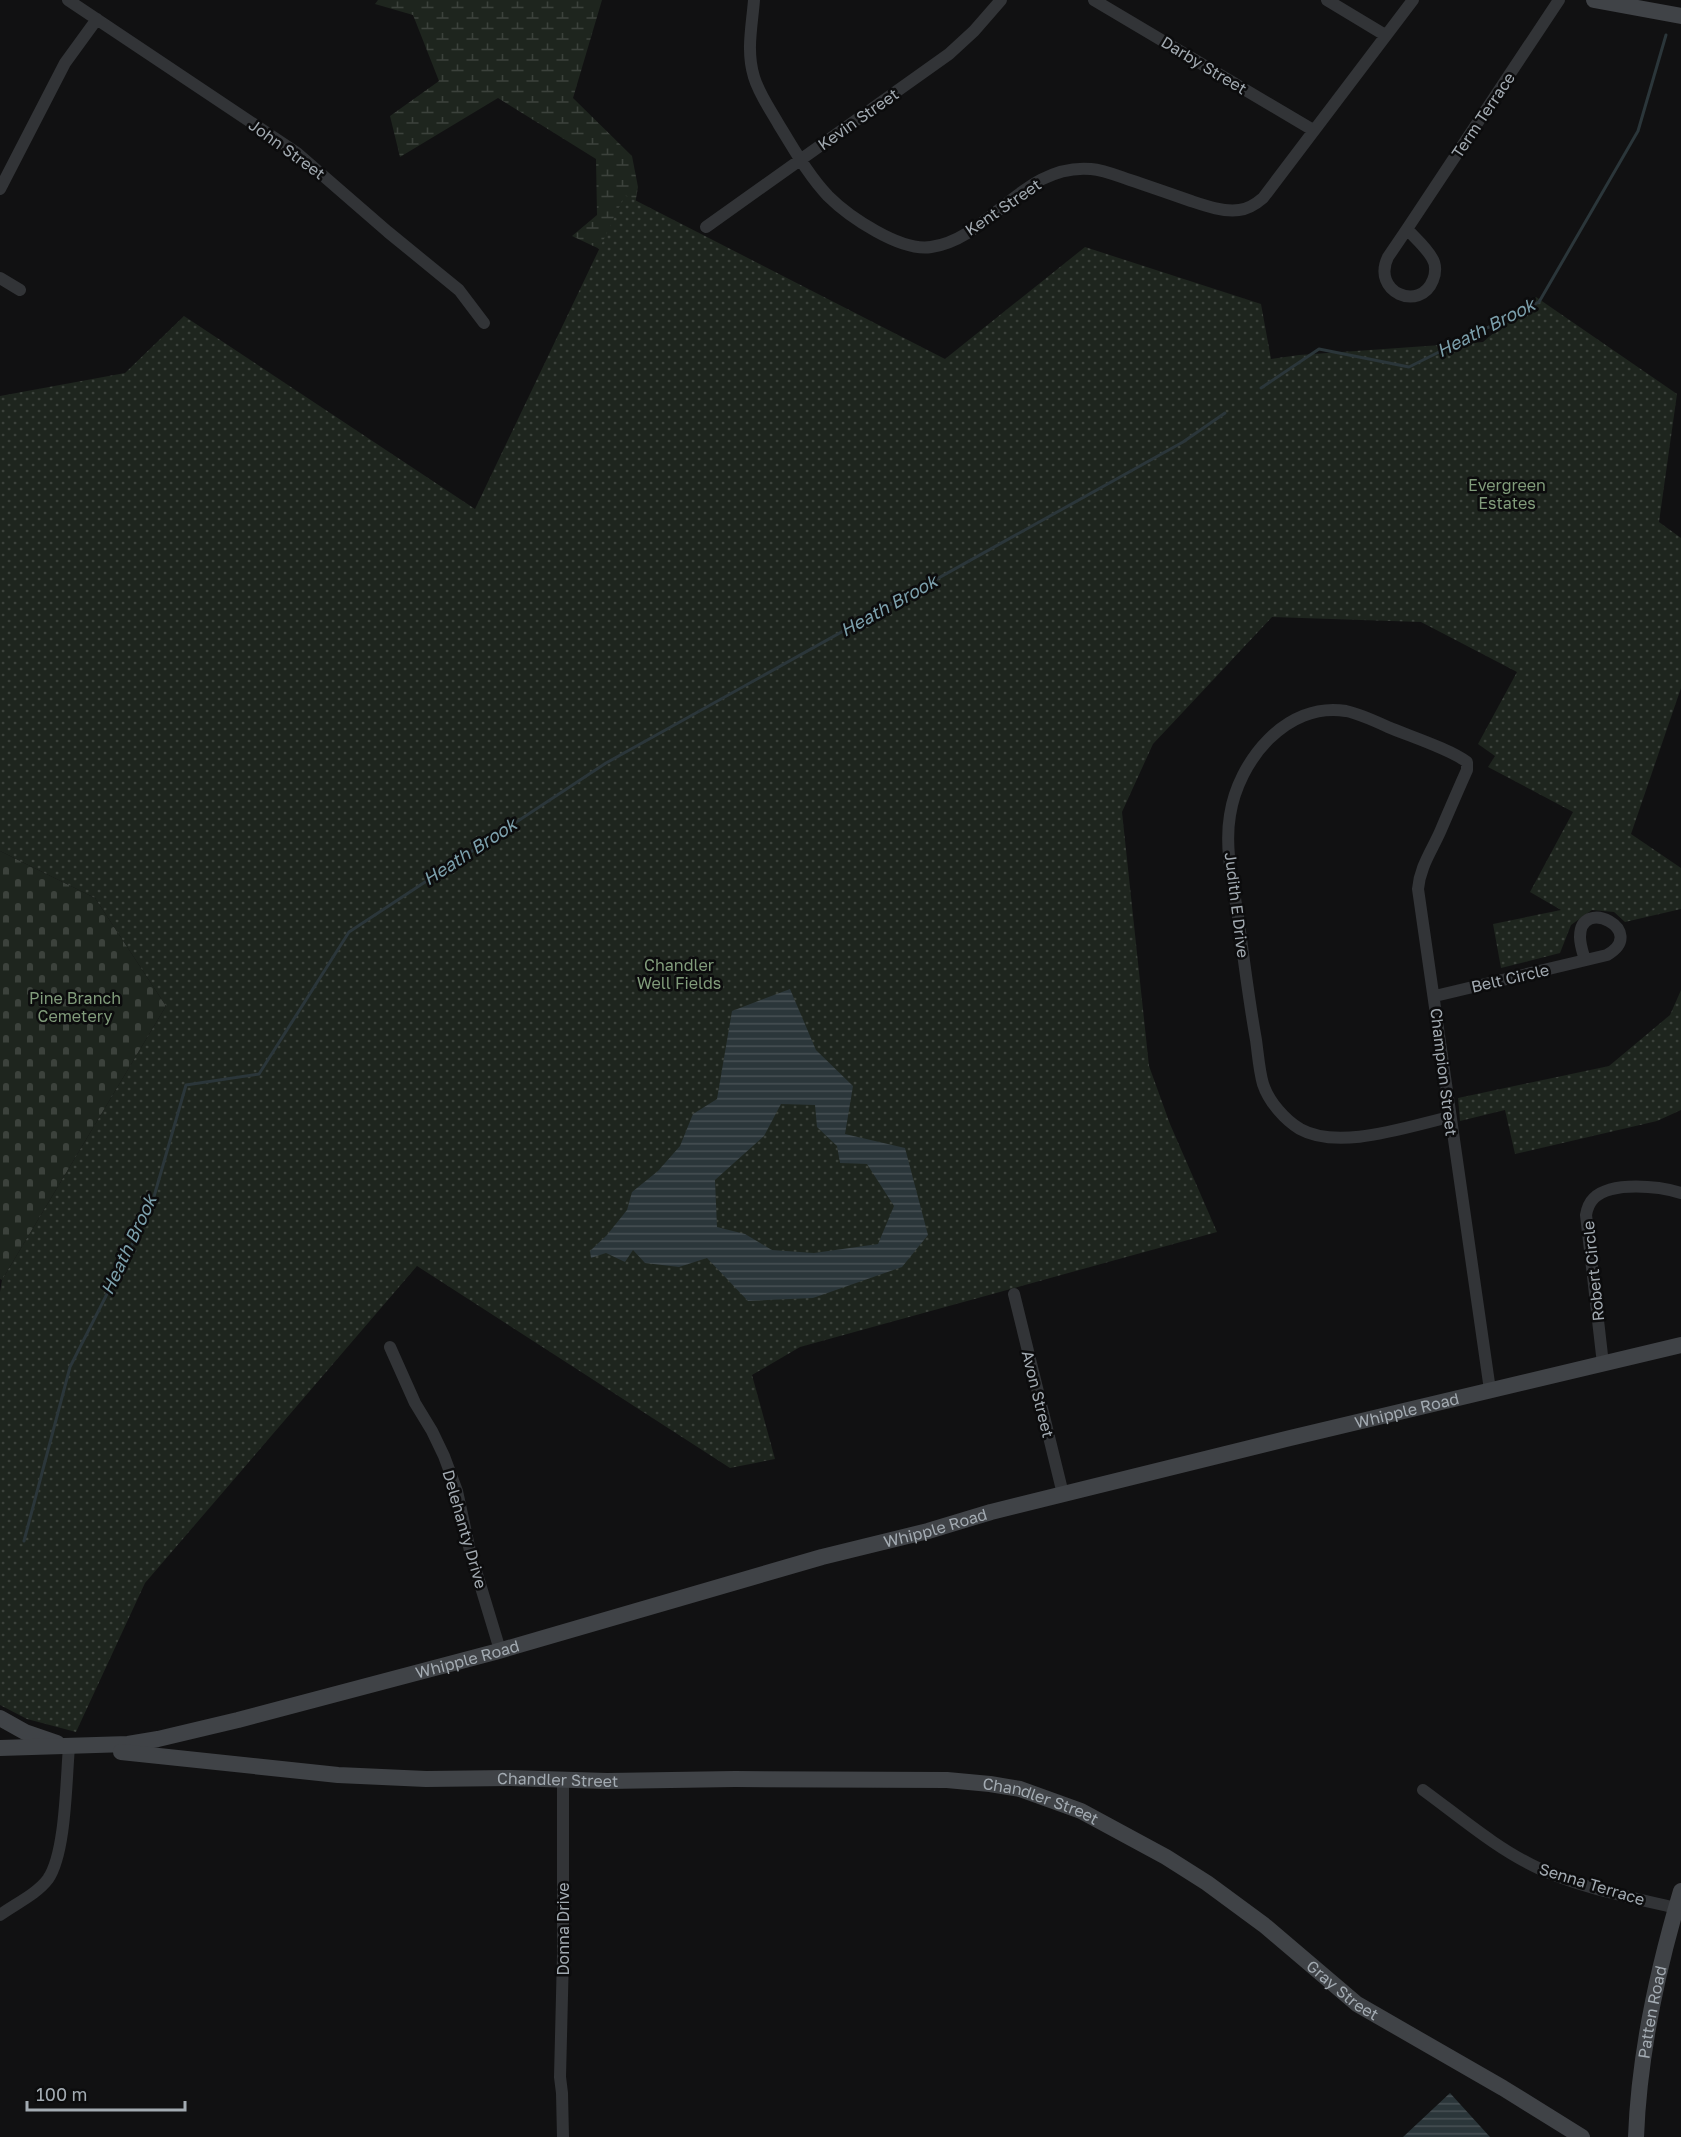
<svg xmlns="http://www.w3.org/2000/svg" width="1681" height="2137" font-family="'Golos Text',sans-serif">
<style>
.wetland{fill:url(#wetland-marsh)}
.cemetery{fill:url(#cemetery-stones)}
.park{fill:url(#park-dots)}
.water{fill:url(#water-rules);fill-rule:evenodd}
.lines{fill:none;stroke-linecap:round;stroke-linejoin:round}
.stream{stroke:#2b363a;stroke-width:3}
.street{stroke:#323437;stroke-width:12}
.secondary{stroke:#404347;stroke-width:16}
.labels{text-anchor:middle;stroke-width:5;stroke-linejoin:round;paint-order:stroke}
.street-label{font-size:16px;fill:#a3abb2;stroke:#0c0c0d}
.park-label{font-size:16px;fill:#819c7b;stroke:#0c0c0d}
.water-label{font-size:18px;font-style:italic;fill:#7ca0ac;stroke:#0c0c0d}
</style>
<defs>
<pattern id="wetland-marsh" width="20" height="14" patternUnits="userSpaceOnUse" patternTransform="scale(1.5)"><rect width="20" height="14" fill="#1e251e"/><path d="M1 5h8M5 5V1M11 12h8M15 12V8" fill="none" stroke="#3c423c"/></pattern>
<pattern id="cemetery-stones" width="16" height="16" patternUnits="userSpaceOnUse" patternTransform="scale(1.5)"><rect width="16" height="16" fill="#1e251e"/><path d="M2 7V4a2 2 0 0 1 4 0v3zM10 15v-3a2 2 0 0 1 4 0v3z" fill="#3c423c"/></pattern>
<pattern id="park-dots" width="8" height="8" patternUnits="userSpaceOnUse" patternTransform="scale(1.5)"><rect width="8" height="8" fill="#1e251e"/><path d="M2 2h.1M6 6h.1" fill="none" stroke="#3c423c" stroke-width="1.8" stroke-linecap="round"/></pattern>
<pattern id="water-rules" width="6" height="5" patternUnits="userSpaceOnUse" patternTransform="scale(1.5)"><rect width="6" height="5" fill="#2b363a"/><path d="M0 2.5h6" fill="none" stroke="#475054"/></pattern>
</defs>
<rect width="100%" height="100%" fill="#111112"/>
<path class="wetland" d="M 378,0 L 602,0 L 573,98 L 632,156 L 638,187 L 625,261 L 572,236 L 597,215 L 596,159 L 498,98 L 400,157 L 390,116 L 439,81 L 413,15 L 375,4 Z"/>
<path class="cemetery" d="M 0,851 L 95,898 L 166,1006 L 2,1280 L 0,1279 Z"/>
<path class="park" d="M 625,195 L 945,359 L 1085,247 L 1261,304 L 1271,359 L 1299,355 L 1483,342 L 1536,297 L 1677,394 L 1659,522 L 1681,538 L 1681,688 L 1631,834 L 1681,868 L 1681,909 L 1625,922 L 1614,912 L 1592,910 L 1571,925 L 1560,953 L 1501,968 L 1493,924 L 1561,910 L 1530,892 L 1573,812 L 1488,767 L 1495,756 L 1478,744 L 1517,672 L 1421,622 L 1272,617 L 1153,744 L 1122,812 L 1149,1066 L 1170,1124 L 1217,1232 L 800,1347 L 752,1375 L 775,1459 L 730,1468 L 417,1266 L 145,1583 L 76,1732 L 27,1719 L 0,1705 L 0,1292 L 2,1280 L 166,1006 L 95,898 L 0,851 L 0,396 L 125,373 L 184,316 L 475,509 Z
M 1681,990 L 1681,1110 L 1657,1121 L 1515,1154 L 1505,1110 L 1460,1121 L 1458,1098 L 1609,1066 L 1670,1015 Z"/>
<path class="water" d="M 790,989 L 816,1050 L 853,1086 L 845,1134 L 905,1148 L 928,1235 L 902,1267 L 813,1298 L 748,1301 L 707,1258 L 679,1267 L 645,1263 L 633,1250 L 625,1262 L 606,1253 L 591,1258 L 590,1251 L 607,1235 L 627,1210 L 632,1192 L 658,1171 L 680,1146 L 693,1114 L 717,1099 L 732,1011 ZM 781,1104 L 815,1105 L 817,1127 L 837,1146 L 840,1163 L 867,1164 L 894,1206 L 878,1244 L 814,1253 L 772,1250 L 745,1234 L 717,1227 L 715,1180 L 764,1136 Z
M 1450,2093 L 1490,2137 L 1403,2137 Z"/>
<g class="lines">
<path class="stream" d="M 1261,388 L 1319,349 L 1409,367 L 1539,302 L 1638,131 L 1666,35
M 24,1541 L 70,1367 L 151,1207 L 186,1085 L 259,1074 L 349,932 L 606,763 L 1183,442 L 1225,413"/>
<path class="street" d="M 68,0 L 297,153 L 388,232 L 459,290 L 484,323
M 754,0 C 752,26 746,51 754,77 C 759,94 770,109 779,125 C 794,149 808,175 828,196 C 849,217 901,252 931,247 C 991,238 1023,163 1091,169 C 1104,170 1118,176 1130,180 C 1151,187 1171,194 1191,201 C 1206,206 1223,212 1239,210 C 1249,209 1256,204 1263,198 L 1413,0
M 1094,0 L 1313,130
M 1327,0 L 1385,35
M 0,189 L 65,63 L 97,19
M 706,227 L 949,54 L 974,31 L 1001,0
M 1407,229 C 1415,238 1426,247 1432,258 C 1436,264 1436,273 1433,280 C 1420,313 1371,292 1388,257 L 1407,229 L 1559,0
M 0,278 L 20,290
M 1435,996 L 1607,955 C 1649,931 1580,895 1580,937 C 1580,945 1583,953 1585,960
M 1450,1117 C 1409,1126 1339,1151 1300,1129 C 1285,1120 1269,1102 1263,1084 C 1259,1070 1258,1054 1256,1040 C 1249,1001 1244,962 1239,923 C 1234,888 1224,850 1230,815 C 1238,762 1286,701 1346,711 C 1360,714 1375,721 1388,727 C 1409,736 1450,749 1467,762 L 1467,770 C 1458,790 1449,811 1440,832 C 1431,852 1420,867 1418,889 L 1490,1390
M 1014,1294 L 1063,1494
M 390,1347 L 415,1403 L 432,1431 L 444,1456 L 457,1491 L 470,1551 L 500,1650
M 1603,1364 L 1586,1215 C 1587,1209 1589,1203 1594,1198 C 1612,1181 1659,1186 1681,1193
M 563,1780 L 563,1955 L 560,2077 L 562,2093 L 563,2137
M 1423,1790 C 1460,1817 1497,1849 1538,1868 C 1581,1888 1630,1897 1676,1908
M 0,1915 C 15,1904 37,1894 48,1879 C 66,1853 66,1780 69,1747"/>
<g class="secondary">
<path d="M 1594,0 L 1681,16"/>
<path d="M 0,1718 L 25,1732 L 57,1743"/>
<path id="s1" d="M 0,1748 L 128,1744 L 158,1739 L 238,1720 L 495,1652 L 822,1557 L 928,1531 L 991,1512 L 1286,1439 L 1681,1345"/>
<path id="s2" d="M 121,1752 L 338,1775 L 426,1779 L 510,1778 L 607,1781 L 735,1779 L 947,1780 L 990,1784 L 1020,1789 L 1081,1811 L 1166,1857 L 1207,1883 L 1264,1925 L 1357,2004 L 1503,2088 L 1582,2137"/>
<path id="s3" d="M 1636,2137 C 1639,2056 1658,1968 1681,1891"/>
</g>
</g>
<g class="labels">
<g class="street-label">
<text transform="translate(1204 65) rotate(31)" y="6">Darby Street</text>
<text transform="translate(1483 115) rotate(-56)" y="6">Term Terrace</text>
<text transform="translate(858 119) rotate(-35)" y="6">Kevin Street</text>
<text transform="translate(287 149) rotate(36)" y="6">John Street</text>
<text transform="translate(1003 207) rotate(-34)" y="6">Kent Street</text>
<text transform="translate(1237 905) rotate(83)" y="6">Judith E Drive</text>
<text transform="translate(1510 978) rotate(-13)" y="6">Belt Circle</text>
<text transform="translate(1444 1072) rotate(83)" y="6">Champion Street</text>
<text transform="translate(1593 1271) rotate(-96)" y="6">Robert Circle</text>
<text transform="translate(1038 1394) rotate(76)" y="6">Avon Street</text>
<text dy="6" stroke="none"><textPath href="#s1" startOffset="1450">Whipple Road</textPath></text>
<text dy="6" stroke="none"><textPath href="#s1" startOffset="964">Whipple Road</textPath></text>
<text transform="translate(465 1529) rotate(74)" y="6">Delehanty Drive</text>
<text dy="6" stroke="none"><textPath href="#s1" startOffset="478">Whipple Road</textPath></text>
<text dy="6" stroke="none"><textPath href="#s2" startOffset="438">Chandler Street</textPath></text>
<text dy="6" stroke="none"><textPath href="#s2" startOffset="924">Chandler Street</textPath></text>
<text transform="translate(1592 1884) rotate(17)" y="6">Senna Terrace</text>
<text transform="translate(563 1929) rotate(-90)" y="6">Donna Drive</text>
<text dy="6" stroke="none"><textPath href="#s2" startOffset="1284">Gray Street</textPath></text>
<text dy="6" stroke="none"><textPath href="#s3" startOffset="126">Patten Road</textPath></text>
</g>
<g class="park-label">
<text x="1507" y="491">Evergreen<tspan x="1507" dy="18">Estates</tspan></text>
<text x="679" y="971">Chandler<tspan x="679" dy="18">Well Fields</tspan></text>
<text x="75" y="1004">Pine Branch<tspan x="75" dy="18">Cemetery</tspan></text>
</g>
<g class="water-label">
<text transform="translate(1486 328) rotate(-27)" y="6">Heath Brook</text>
<text transform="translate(889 606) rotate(-29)" y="6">Heath Brook</text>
<text transform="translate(470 852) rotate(-33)" y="6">Heath Brook</text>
<text transform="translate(129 1245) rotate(-65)" y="6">Heath Brook</text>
</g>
</g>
<path d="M27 2101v9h158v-9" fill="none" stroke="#a3abb2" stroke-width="3"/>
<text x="36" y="2101" font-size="18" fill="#a3abb2" stroke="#0c0c0d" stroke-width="4.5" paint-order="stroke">100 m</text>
</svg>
